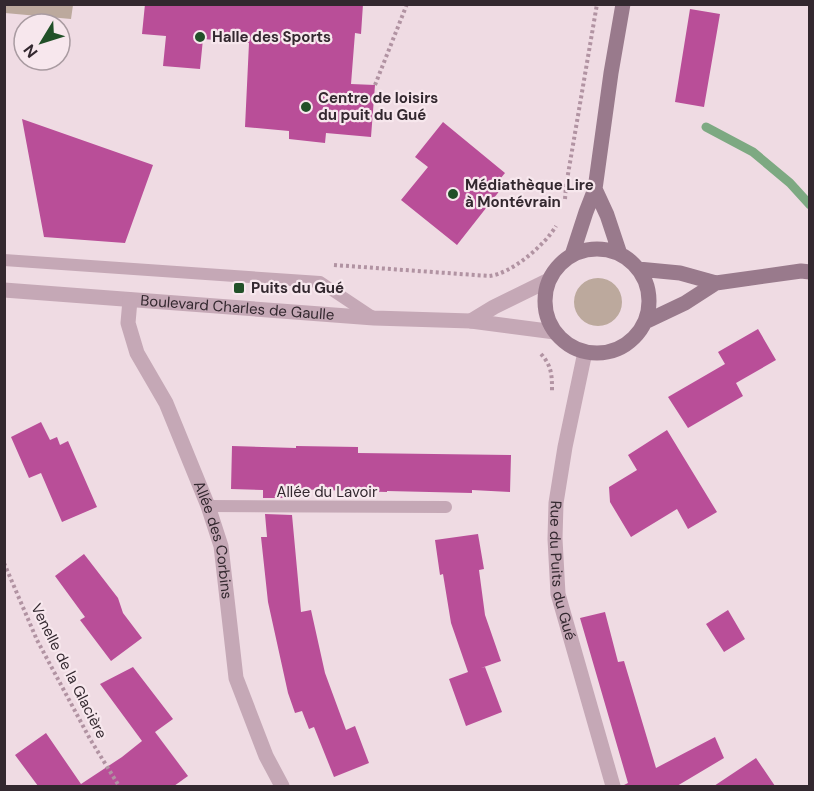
<svg xmlns="http://www.w3.org/2000/svg" width="814" height="791" font-family="'DM Sans',sans-serif">
<style>
.green{fill:#bca99d}
.lines{fill:none;stroke-linecap:round;stroke-linejoin:round}
.stream{stroke:#7da982;stroke-width:9}
.building{fill:#b94e98}
.path{stroke:#b193a2;stroke-width:4;stroke-dasharray:3 3;stroke-linecap:butt}
.service{stroke:#c5a8b6;stroke-width:12}
.minor{stroke:#c5a8b6;stroke-width:15}
.secondary{stroke:#997a8c;stroke-width:15}
.poi-dot{fill:#215028;stroke:#f7e7ed;stroke-width:2}
.labels{text-anchor:middle;stroke-width:4.5;stroke-linejoin:round;paint-order:stroke}
.poi-label{font-size:15px;font-weight:bold;fill:#33282f;stroke:#f7e7ed;text-anchor:start}
.street-label{font-size:15px;fill:#33282f;stroke:#f7e7ed}
</style>
<rect width="100%" height="100%" fill="#efdbe3"/>
<path class="green" d="M 4,5 L 73,5 L 71,19 L 5,13 Z
M574 302a24 24 0 1 1 48 0a24 24 0 1 1-48 0Z"/>
<g class="lines">
<path class="stream" d="M 706,127 L 753,152 L 790,183 L 810,205"/>
</g>
<path class="building" d="M 145,4 L 363,4 L 361,34 L 355,33 L 351,84 L 375,85 L 371,137 L 326,133 L 325,143 L 289,139 L 289,131 L 245,127 L 249,43 L 203,39 L 200,69 L 163,66 L 166,36 L 142,34 Z
M 690,9 L 720,14 L 704,107 L 675,102 Z
M 22,119 L 153,165 L 125,243 L 44,237 Z
M 443,122 L 505,173 L 495,185 L 501,189 L 457,245 L 401,200 L 428,167 L 415,157 Z
M 758,329 L 776,360 L 736,383 L 743,396 L 688,428 L 668,397 L 725,364 L 718,352 Z
M 41,422 L 50,440 L 57,437 L 60,445 L 68,441 L 97,507 L 62,522 L 41,473 L 29,478 L 11,437 Z
M 667,430 L 717,512 L 688,529 L 677,509 L 631,537 L 610,502 L 609,487 L 637,470 L 628,455 Z
M 232,446 L 296,448 L 296,446 L 358,447 L 358,453 L 511,455 L 510,492 L 472,490 L 472,493 L 387,491 L 387,492 L 289,489 L 290,498 L 263,498 L 263,490 L 231,489 Z
M 265,514 L 292,515 L 301,612 L 311,610 L 325,673 L 346,730 L 355,726 L 369,763 L 334,777 L 314,727 L 309,729 L 302,711 L 295,713 L 288,693 L 268,602 L 261,537 L 267,537 Z
M 478,534 L 484,569 L 479,570 L 485,615 L 501,661 L 481,668 L 485,667 L 502,712 L 466,726 L 449,679 L 468,672 L 451,623 L 443,574 L 440,575 L 435,540 Z
M 84,554 L 118,598 L 123,613 L 142,638 L 111,661 L 80,620 L 85,617 L 55,576 Z
M 728,610 L 745,639 L 724,652 L 706,624 Z
M 605,612 L 618,662 L 624,661 L 656,768 L 715,737 L 724,758 L 677,786 L 622,786 L 628,783 L 580,618 Z
M 133,667 L 173,719 L 155,732 L 188,776 L 174,786 L 38,786 L 15,755 L 46,733 L 81,784 L 122,757 L 142,741 L 100,684 Z
M 756,758 L 775,786 L 714,786 Z"/>
<g class="lines">
<path class="path" d="M 375,85 L 407,4
M 565,199 L 566,186 L 597,4
M 334,265 L 489,276 C 511,274 545,245 556,226
M 541,354 C 552,366 552,376 552,391
M 4,563 L 37,640 L 90,739 L 119,786"/>
<path class="service" d="M 4,260 L 320,282 L 374,318
M 208,506 L 446,507"/>
<g class="minor">
<path id="s1" d="M 4,290 L 374,318 L 471,321 L 555,332"/>
<path id="s2" d="M 130,300 L 128,323 L 137,353 L 166,403 L 208,506 L 221,546 L 236,678 L 266,756 L 282,786"/>
<path d="M 471,321 L 494,307 L 549,280"/>
<path id="s3" d="M 585,352 L 565,447 L 556,503 L 555,539 L 558,594 L 613,786"/>
</g>
<path class="secondary" d="M 595,189 L 607,215 L 620,254
M545 301a52 52 0 1 1 104 0a52 52 0 1 1-104 0Z
M 572,255 L 586,212 L 595,189 L 611,73 L 623,4
M 638,269 L 680,273 L 716,283 L 801,271 L 810,272
M 645,322 L 685,303 L 716,283"/>
</g>
<g class="poi-dot">
<circle cx="200" cy="37" r="6"/>
<circle cx="306" cy="107" r="6"/>
<circle cx="453" cy="194" r="6"/>
<rect x="233" y="282" width="12" height="12" rx="3"/>
</g>
<g class="labels">
<g class="poi-label">
<text x="212" y="42">Halle des Sports</text>
<text x="318" y="103">Centre de loisirs<tspan x="318" dy="17">du puit du Gué</tspan></text>
<text x="465" y="190">Médiathèque Lire<tspan x="465" dy="17">à Montévrain</tspan></text>
<text x="251" y="293">Puits du Gué</text>
</g>
<g class="street-label">
<text dy="5" stroke="none"><textPath href="#s1" startOffset="234">Boulevard Charles de Gaulle</textPath></text>
<text x="327" y="497">Allée du Lavoir</text>
<text dy="5" stroke="none"><textPath href="#s2" startOffset="258">Allée des Corbins</textPath></text>
<text dy="5" stroke="none"><textPath href="#s3" startOffset="222">Rue du Puits du Gué</textPath></text>
<text transform="translate(69 671) rotate(63)" y="5">Venelle de la Glacière</text>
</g>
</g>
<rect width="814" height="791" fill="none" stroke="#33282f" stroke-width="12"/>
<g transform="translate(42 42) rotate(232)"><circle r="28" fill="#f7e7ed" stroke="#a99ba1" stroke-width="1.5"/>
<path d="M0-4.5L10 22L0 15L-10 22Z" fill="#215028"/>
<text y="-9" font-size="16" font-weight="bold" text-anchor="middle" fill="#33282f">N</text>
</g>
</svg>
